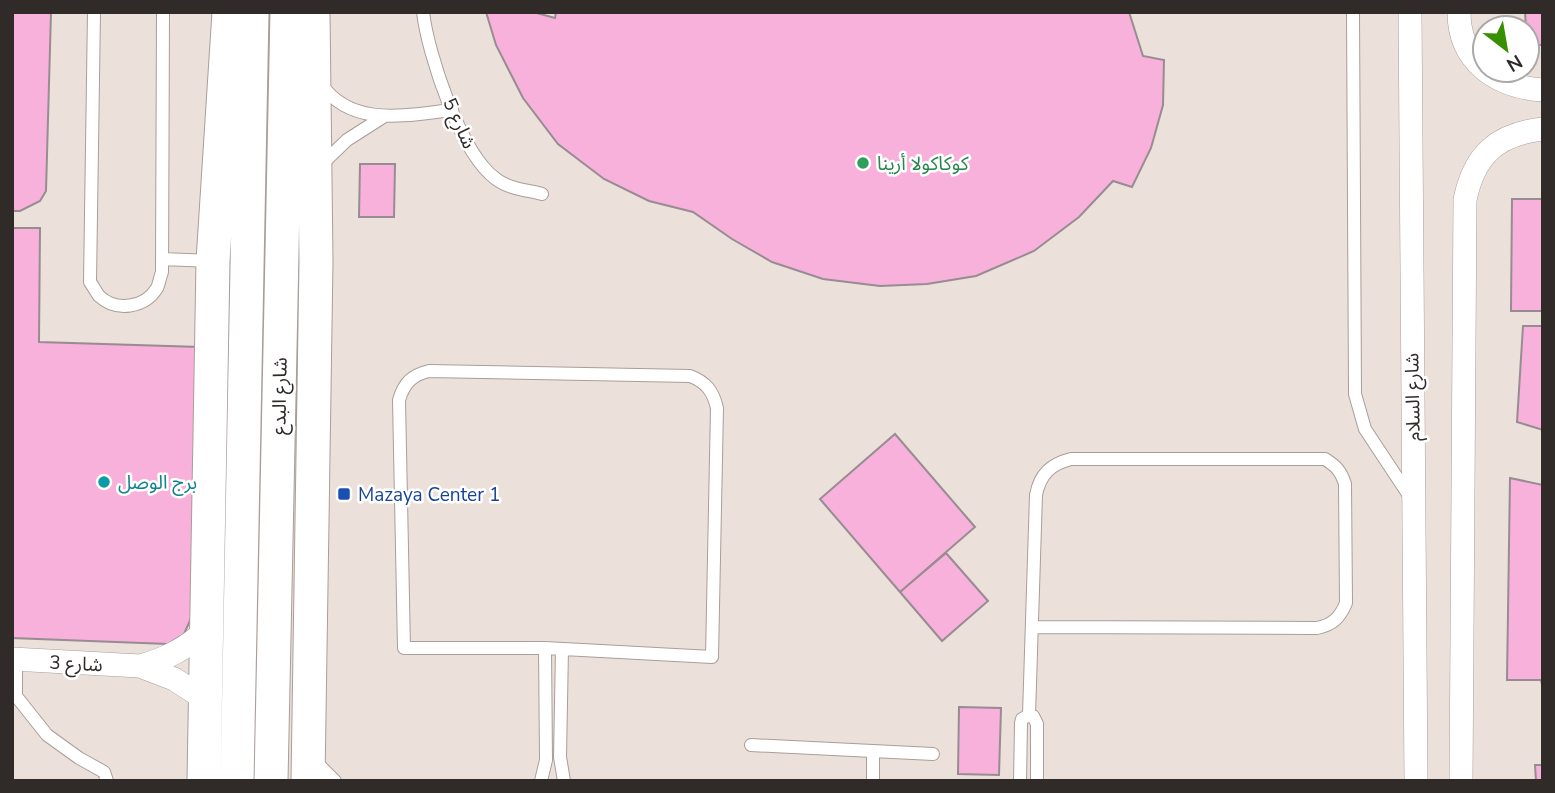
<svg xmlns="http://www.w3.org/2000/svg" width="1555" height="793" font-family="'Nunito Sans','Noto Sans Arabic',sans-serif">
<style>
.building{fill:#f8b1db;stroke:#978c92;stroke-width:2}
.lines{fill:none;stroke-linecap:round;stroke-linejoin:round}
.lane-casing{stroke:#a99e99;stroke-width:14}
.street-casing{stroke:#a99e99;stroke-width:24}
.secondary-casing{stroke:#a99e99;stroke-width:35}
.lane{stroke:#fff;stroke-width:12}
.street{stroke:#fff;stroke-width:23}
.secondary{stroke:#fff;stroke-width:33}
.leisure-dot{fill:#2e9e5b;stroke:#fff;stroke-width:2.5}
.culture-dot{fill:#0f9aa8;stroke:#fff;stroke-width:2.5}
.transit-dot{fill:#1a4fb4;stroke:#fff;stroke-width:2.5}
.labels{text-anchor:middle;stroke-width:5;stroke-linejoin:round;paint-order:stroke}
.street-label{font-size:19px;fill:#302b29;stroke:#fff}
.leisure-label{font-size:19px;fill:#27864d;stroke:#fff;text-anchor:start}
.culture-label{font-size:19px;fill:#0d838f;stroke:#fff;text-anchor:start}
.transit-label{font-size:19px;fill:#164399;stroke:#fff;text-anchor:start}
</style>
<rect width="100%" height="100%" fill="#ece0db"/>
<path class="building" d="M 12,12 L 51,12 L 46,191 L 40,201 L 20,211 L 12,211 Z
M 486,12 L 533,12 L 555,18 L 556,12 L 1129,12 L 1143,56 L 1164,60 L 1163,105 L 1151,148 L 1132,187 L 1113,181 L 1079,217 L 1034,251 L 976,276 L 927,284 L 880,286 L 823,279 L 772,262 L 732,239 L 693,212 L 649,201 L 604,179 L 558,144 L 523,98 L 496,45 Z
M 1525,12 L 1543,12 L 1543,45 L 1527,45 Z
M 360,164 L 395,164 L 394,217 L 359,217 Z
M 1512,199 L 1543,199 L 1543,311 L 1511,311 Z
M 12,228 L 40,228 L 39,342 L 200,347 L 192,616 L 184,634 L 168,644 L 12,638 Z
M 1523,326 L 1543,326 L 1543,430 L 1517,422 Z
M 895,434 L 975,527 L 900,592 L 820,499 Z
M 1510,478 L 1543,485 L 1543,689 L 1541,680 L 1507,680 Z
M 946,553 L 988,601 L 942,641 L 900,592 Z
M 959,707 L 1001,708 L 999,775 L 958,774 Z
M 1535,765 L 1543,765 L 1543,781 L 1536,781 Z"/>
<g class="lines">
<g class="lane-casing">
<path id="lane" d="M 94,12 L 90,282 C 93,286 96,292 99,296 C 116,312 145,308 157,288 C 159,284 160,277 162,272 L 163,12
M 423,12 C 428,55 461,154 496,179 C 509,189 527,190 542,194
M 1353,12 L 1355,394 L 1365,429 L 1410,497
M 321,84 C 352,128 406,115 452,110
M 320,166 L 347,140 L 383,117
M 162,259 L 212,261
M 429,371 L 690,376 C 706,382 713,391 717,408 L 712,657 L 545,648 L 404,648 L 399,400 C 404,383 412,375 429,371 Z
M 562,649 L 560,757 L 564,781
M 16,660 L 16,696 L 47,735 L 79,758 L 104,772 L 107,781
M 1029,715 L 1033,716 L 1037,724 L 1037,781
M 751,745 L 933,754
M 873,751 L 873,781
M 315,761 L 335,781
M 541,781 L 546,760 L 545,648
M 1020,781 L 1021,723 L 1022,719 L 1029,715 L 1036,495 C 1040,474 1051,464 1071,459 L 1325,459 C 1336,466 1341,471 1345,484 L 1346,603 C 1340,618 1332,625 1317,628 L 1033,627"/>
</g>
<g class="street-casing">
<path id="street" d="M 1410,12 L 1416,781
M 1459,12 C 1459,62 1497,87 1543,90
M 12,659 L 140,666 L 174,679 L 205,699
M 140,666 C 166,659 186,649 206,630
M 1461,781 L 1465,200 C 1474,155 1497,134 1543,129"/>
</g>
<g class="secondary-casing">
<path id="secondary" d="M 204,781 L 213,261 L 229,12
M 237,781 L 252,12
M 271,781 L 287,12
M 308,781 L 316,261 L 313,12"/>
</g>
<use href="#lane" class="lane"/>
<use href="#street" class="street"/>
<use href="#secondary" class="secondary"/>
</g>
<circle class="leisure-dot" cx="863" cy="163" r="7"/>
<circle class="culture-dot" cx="104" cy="482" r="7"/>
<rect class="transit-dot" x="337" y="487" width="14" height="14" rx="3.5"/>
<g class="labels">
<g class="street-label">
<text transform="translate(460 123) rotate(66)" y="7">شارع 5</text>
<text transform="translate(279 396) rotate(-89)" y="7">شارع البدع</text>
<text transform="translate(1412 397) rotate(-91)" y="7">شارع السلام</text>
<text transform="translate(76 663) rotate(3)" y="7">شارع 3</text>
</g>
<g class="leisure-label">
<text x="877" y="170">كوكاكولا أرينا</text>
</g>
<g class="culture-label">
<text x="118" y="489">برج الوصل</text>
</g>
<g class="transit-label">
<text x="358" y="501">Mazaya Center 1</text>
</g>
</g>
<rect width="1555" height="793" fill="none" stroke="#302b29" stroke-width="28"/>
<g transform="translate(1506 49) rotate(149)"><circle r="33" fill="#ffffff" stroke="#acaaa9" stroke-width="2"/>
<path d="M0-5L12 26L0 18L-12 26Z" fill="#369001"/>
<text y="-10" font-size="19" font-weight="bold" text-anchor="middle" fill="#302b29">N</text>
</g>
</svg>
